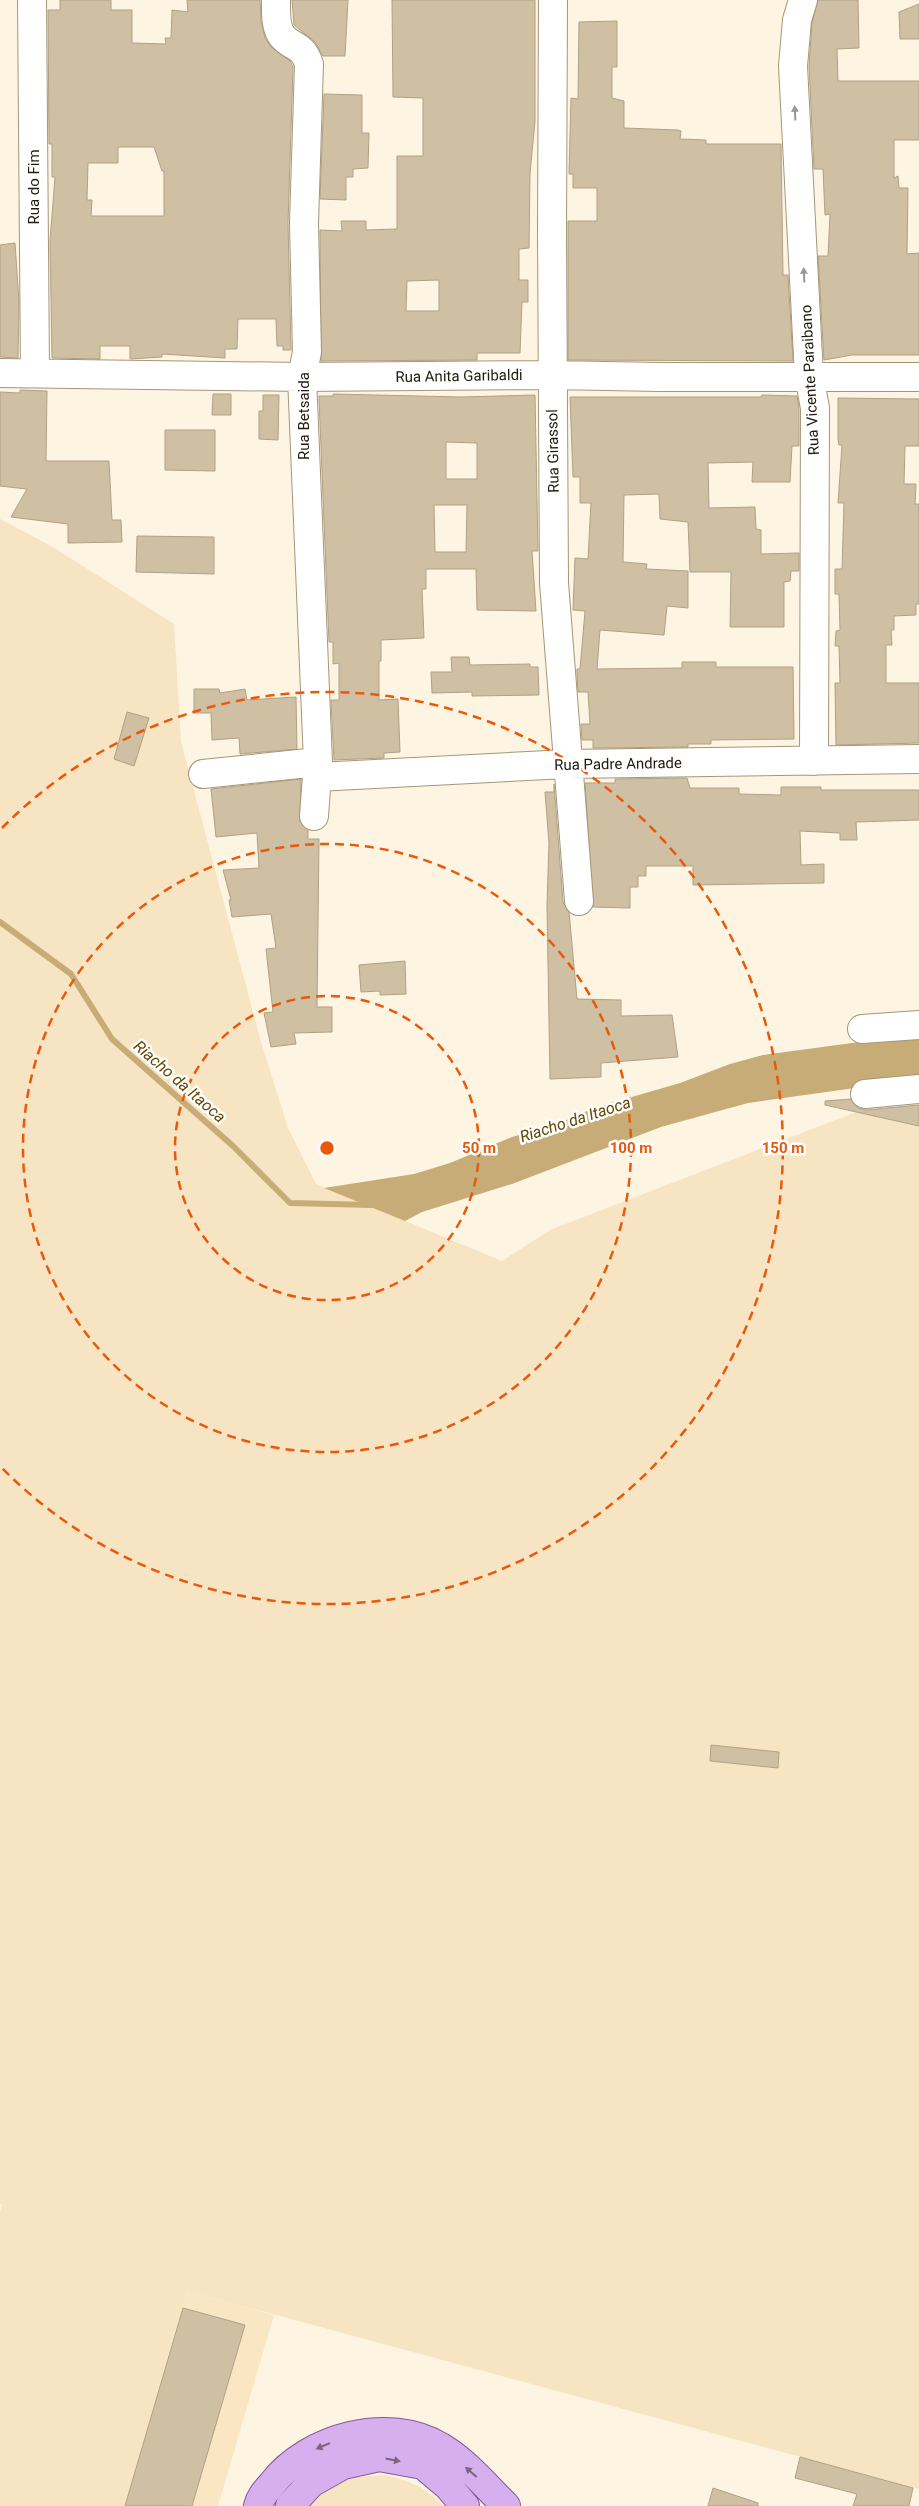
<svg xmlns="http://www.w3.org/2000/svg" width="919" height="2506" font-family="Roboto,sans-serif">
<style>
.built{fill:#fae6c2}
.green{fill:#f6e4c2}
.water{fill:#c7ac78}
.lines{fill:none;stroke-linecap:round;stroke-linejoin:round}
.stream{stroke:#c7ac78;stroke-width:6}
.building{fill:#cfc0a3;stroke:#b0a185;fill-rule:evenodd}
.minor-casing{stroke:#a4967a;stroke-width:30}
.major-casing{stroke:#855898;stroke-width:30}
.minor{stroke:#fff;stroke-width:28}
.major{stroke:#d6afee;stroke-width:28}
.oneway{fill:#9b9893}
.oneway2{fill:#7b647e}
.ring{fill:none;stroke:#e8590c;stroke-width:2.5;stroke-dasharray:9 6}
.labels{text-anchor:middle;stroke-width:5;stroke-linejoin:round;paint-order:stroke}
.street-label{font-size:15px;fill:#201a0f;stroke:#fff}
.water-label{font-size:16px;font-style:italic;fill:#624601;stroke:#fff}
.centre{fill:#e8590c;stroke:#fff;stroke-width:2.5}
.ring-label{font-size:15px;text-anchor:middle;font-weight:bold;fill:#e8590c;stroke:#fff;stroke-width:5;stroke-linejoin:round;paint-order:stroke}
</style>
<rect width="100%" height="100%" fill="#fef4e2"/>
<path class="built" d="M 187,2291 L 274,2315 L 218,2506 L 125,2506 Z"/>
<path class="green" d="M 0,519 L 53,547 L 174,624 L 181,742 L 261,1042 L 288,1128 L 316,1184 L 502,1261 L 550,1230 L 859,1111 L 919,1126 L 919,2489 L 187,2291 L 125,2506 L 0,2506 L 0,2211 L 2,2206 L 0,2203 Z
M 385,2475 C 412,2481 425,2488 444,2506 L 307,2506 C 328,2481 354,2476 385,2475 Z"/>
<path class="water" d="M 919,1034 L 919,1079 L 748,1103 L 661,1127 L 512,1184 L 422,1212 L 405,1221 L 324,1188 L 414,1174 L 450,1163 L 512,1137 L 562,1122 L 594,1108 L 680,1083 L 730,1064 L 763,1055 Z"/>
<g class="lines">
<path class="stream" d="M 0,922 L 71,974 L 112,1039 L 233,1146 L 290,1203 L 372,1205"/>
</g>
<path class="building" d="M 60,0 L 111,0 L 111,10 L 132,10 L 132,43 L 166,44 L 165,38 L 171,38 L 172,10 L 188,12 L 187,0 L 260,0 L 261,21 L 265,38 L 271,47 L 290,61 L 293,67 L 288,223 L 291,350 L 283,350 L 283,346 L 277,346 L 276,319 L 238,319 L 237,349 L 225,349 L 225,358 L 162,354 L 162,357 L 130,359 L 130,346 L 100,346 L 100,359 L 52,358 L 50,241 L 55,177 L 52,177 L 52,144 L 49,144 L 48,10 L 60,10 ZM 118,147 L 154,147 L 162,171 L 164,171 L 164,216 L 91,216 L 92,200 L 87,200 L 88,163 L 118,163 Z
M 292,0 L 348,0 L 345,56 L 323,56 L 315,42 L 294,25 Z
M 392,0 L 535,0 L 535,121 L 530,173 L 529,248 L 519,249 L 519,280 L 528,280 L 528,302 L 522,302 L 520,353 L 477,353 L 477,360 L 321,361 L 320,230 L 342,231 L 341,221 L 366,221 L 366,230 L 397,229 L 397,156 L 423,156 L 423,98 L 393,97 ZM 439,280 L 439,311 L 406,311 L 407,281 Z
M 818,0 L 858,0 L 859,48 L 837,49 L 838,81 L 919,81 L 919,140 L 894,140 L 894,178 L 898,176 L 899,188 L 908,188 L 907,254 L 919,253 L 919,355 L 852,355 L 824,360 L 818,256 L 828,256 L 830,214 L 825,215 L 823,169 L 814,169 L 809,66 L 812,23 Z
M 919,4 L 919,39 L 900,39 L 899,12 Z
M 617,21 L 617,67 L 612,67 L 612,98 L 624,101 L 624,128 L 678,130 L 681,131 L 680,139 L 706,140 L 706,144 L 781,144 L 783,275 L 788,275 L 793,361 L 568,360 L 568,221 L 597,221 L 597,188 L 573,188 L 573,174 L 569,174 L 571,98 L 578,99 L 579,22 Z
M 324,94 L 362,95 L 362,133 L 369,133 L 368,168 L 353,169 L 353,177 L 346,177 L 346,200 L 320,199 Z
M 15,243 L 19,302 L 18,358 L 0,357 L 0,245 Z
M 20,390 L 47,391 L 46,461 L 109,461 L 112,520 L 121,520 L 122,542 L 68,543 L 68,524 L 11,517 L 27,489 L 0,486 L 0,392 L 20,393 Z
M 213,394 L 231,394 L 231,415 L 212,415 Z
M 333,394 L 461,397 L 535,395 L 538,551 L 532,551 L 536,611 L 477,610 L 476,569 L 426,569 L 426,589 L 422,589 L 424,638 L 381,640 L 381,661 L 379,661 L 379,700 L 398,699 L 400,752 L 384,753 L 384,758 L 334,760 L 331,700 L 339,700 L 339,663 L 333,664 L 333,642 L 329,642 L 319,399 L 319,396 L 333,396 ZM 446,442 L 477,443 L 477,479 L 446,479 ZM 434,505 L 467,505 L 466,552 L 435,552 Z
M 263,395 L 279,395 L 278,440 L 259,439 L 259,411 L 263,411 Z
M 762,395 L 797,396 L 799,408 L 799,446 L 792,446 L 790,482 L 752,482 L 753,462 L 708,463 L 709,508 L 755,507 L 756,529 L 761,530 L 761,554 L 799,553 L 799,571 L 791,571 L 790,581 L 784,582 L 784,627 L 730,627 L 731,572 L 690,572 L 688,522 L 660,519 L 659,494 L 624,495 L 623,562 L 647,564 L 646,569 L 688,571 L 688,608 L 667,606 L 664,635 L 600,630 L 597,669 L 682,668 L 682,662 L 716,662 L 716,667 L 793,667 L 794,739 L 711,740 L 711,744 L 688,744 L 688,747 L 593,748 L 593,740 L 582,740 L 581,724 L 590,724 L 588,692 L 578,692 L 577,676 L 577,669 L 580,669 L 585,611 L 573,610 L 575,558 L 588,559 L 591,503 L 580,503 L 580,477 L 573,477 L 570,397 L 761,397 Z
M 838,398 L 919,399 L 919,446 L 905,446 L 904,484 L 916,484 L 915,504 L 919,504 L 919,604 L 916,604 L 916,615 L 894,616 L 894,630 L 891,630 L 892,645 L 886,645 L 886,683 L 919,683 L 919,743 L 836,745 L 835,683 L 840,683 L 839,646 L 835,646 L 836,631 L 840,630 L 839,594 L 835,594 L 835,569 L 842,569 L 844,503 L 838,503 L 842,445 L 839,445 L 838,440 Z
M 165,430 L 215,430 L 215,471 L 165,470 Z
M 137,536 L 214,537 L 214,574 L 136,572 Z
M 451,657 L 469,657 L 470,665 L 530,664 L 530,667 L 538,667 L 539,695 L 472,696 L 472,692 L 432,693 L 431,672 L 452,672 Z
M 194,689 L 219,689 L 220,693 L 245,689 L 247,700 L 296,697 L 297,749 L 240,754 L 239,738 L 212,740 L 211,713 L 194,713 Z
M 127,712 L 149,718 L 134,766 L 114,759 Z
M 687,778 L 690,788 L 739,788 L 739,794 L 781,795 L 781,787 L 821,787 L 821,790 L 919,790 L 919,820 L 856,822 L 857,840 L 840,840 L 840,833 L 800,831 L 801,865 L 824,864 L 824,883 L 693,885 L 693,866 L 646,866 L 646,876 L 638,876 L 638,887 L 630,887 L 630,908 L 593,907 L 585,783 L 615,783 L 615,779 Z
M 301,779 L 300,822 L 308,830 L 308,839 L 319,839 L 317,1007 L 332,1007 L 332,1032 L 294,1033 L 296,1044 L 271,1047 L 264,1013 L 273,1012 L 266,949 L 276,948 L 271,914 L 232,917 L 229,900 L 231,900 L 223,870 L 259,868 L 257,833 L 216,837 L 211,789 Z
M 554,784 L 563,902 L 569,912 L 577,999 L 621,1000 L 621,1016 L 672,1015 L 678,1057 L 601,1063 L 601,1077 L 550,1079 L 547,906 L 549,843 L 545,792 L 554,792 Z
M 405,961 L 406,994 L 380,995 L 380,991 L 361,992 L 359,965 Z
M 851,1099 L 858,1108 L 866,1110 L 919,1105 L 919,1126 L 825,1105 L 825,1101 Z
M 711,1745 L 779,1752 L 778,1768 L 710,1761 Z
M 183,2308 L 245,2325 L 192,2506 L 125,2506 Z
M 800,2457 L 913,2488 L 909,2506 L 853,2506 L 857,2494 L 795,2478 Z
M 713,2488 L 758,2503 L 758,2506 L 708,2506 Z"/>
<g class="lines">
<g class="minor-casing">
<path id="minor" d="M 32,0 L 35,373
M 276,0 C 276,11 275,27 282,36 C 293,49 302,43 309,64 L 304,223 L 307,352 L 302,377 L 318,762 L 314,816
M 553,0 L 552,232 L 554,583 L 579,901
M 803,0 L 797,20 L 793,66 L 809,376 L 815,408 L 814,761
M 0,373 L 302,377 L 552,375 L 660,377 L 919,377
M 203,774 L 318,762
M 317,777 L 567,764 L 919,759
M 862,1029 L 919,1025
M 865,1094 L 919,1089"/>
</g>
<g class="major-casing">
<path id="major" d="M 258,2506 C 260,2497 266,2491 272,2484 C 308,2437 389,2415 441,2447 C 465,2461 486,2486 506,2506
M 290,2506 L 311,2483 L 343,2465 L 379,2457 L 423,2465 L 448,2486 L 465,2506"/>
</g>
<use href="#minor" class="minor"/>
<use href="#major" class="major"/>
</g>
<defs><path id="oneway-solid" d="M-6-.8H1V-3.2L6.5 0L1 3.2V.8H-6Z" transform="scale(1.25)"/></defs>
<g class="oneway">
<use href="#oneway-solid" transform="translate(795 113) rotate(-93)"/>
<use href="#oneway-solid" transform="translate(804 275) rotate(-93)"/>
</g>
<g class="oneway2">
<use href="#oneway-solid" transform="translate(323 2446) rotate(157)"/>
<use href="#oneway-solid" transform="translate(393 2460) rotate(11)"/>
<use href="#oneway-solid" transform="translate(471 2472) rotate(-139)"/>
</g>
<g class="ring">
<circle cx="327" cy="1148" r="152"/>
<circle cx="327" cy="1148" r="304"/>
<path d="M2 828A456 456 0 1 1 2 1468"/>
</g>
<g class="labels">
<g class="street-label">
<text transform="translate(34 187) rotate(-90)" y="5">Rua do Fim</text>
<text transform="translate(459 376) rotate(-1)" y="5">Rua Anita Garibaldi</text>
<text transform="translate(810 380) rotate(-93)" y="5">Rua Vicente Paraibano</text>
<text transform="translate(304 416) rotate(-90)" y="5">Rua Betsaida</text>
<text transform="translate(553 451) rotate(-91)" y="5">Rua Girassol</text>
<text transform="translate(618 764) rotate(-1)" y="5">Rua Padre Andrade</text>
</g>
<g class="water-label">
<text transform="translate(180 1081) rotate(41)" y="6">Riacho da Itaoca</text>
<text transform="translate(575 1119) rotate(-18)" y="6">Riacho da Itaoca</text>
</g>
</g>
<circle cx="327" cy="1148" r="8" class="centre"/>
<g class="ring-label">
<text x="479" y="1153">50 m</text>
<text x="631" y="1153">100 m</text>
<text x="783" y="1153">150 m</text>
</g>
</svg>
